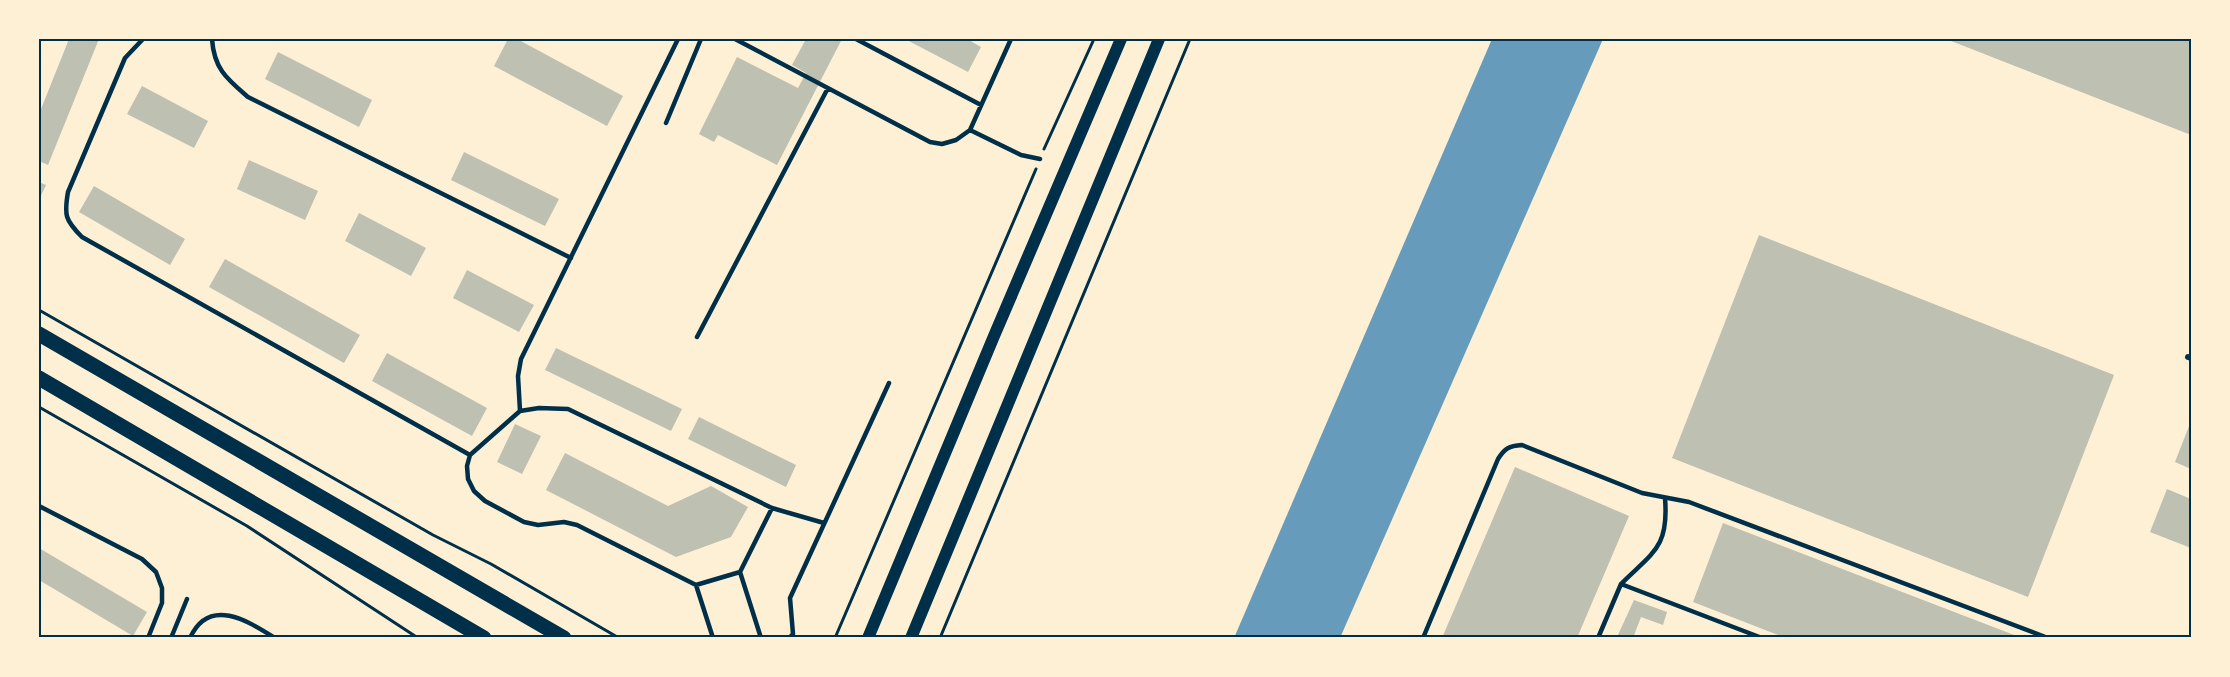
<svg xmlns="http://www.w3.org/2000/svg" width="2230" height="677" font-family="'Roboto Condensed',sans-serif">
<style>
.water{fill:#669bbc}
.building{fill:#bec0b2}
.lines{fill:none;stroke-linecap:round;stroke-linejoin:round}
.path{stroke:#003049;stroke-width:3}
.service{stroke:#003049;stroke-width:4.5}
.minor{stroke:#003049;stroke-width:6}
.secondary{stroke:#003049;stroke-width:12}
.primary{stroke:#003049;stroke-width:15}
.neatline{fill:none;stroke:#003049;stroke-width:2}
</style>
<rect width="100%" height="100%" fill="#fdf0d5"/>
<path class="water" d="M 1492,39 L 1603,39 L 1340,638 L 1234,638 Z"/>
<path class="building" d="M 69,39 L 99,39 L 48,165 L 39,161 L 39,114 Z
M 508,39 L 517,39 L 623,96 L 607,126 L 494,66 Z
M 806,39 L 842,39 L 777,165 L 718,135 L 714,142 L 699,134 L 737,57 L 798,88 L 806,73 L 792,65 Z
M 905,39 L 967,39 L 981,47 L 968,72 Z
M 1946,39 L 2191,39 L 2191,135 Z
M 278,52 L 372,100 L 359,127 L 265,79 Z
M 142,86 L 208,121 L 194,148 L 127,114 Z
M 464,152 L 559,199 L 545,226 L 451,180 Z
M 249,160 L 318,191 L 305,220 L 237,189 Z
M 39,182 L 46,185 L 39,200 Z
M 94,186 L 185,239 L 170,265 L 79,212 Z
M 359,213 L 426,248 L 411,276 L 345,241 Z
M 1759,235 L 2114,375 L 2028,597 L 1672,458 Z
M 225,259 L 360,335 L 344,363 L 209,287 Z
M 467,270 L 534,305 L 519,332 L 453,298 Z
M 556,348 L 682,409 L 671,431 L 545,370 Z
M 387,353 L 487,408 L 472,436 L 372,381 Z
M 699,417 L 796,465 L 786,487 L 688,439 Z
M 2191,421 L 2191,469 L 2175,462 Z
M 515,424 L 541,436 L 522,474 L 497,462 Z
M 565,453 L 668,506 L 711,486 L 748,507 L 731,537 L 676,557 L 546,490 Z
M 1515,467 L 1629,516 L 1577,638 L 1442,638 Z
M 2167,489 L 2191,499 L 2191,548 L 2150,532 Z
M 1723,523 L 2022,638 L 1786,638 L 1693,602 Z
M 39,548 L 147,612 L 133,636 L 39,580 Z
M 1634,600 L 1667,612 L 1663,625 L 1641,617 L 1633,638 L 1617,637 Z"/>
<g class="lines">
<path class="path" d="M 1044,149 L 1094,39
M 39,310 L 433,535 L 491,564 L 619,638
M 39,407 L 247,526 L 418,638
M 835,638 L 1036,169
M 940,638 L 1190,39"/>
<path class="service" d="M 143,39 L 125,58 L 68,192 C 64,215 65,220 82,237 L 470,455
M 212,39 C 214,69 227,79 248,97 L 571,258
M 735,39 L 930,142 L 942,144 L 956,140 L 970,130 L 1011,39
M 856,39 L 981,105
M 666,123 L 701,39
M 970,130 L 1021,155 L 1040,159
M 697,337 L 828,88
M 520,411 L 518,376 L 521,359 L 678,39
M 39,506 L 142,559 L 156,572 L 162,588 L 162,603 L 148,638
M 1621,584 C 1653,552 1669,548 1665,498
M 696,585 L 577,525 L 564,522 L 538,525 L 524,522 L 485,501 L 474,491 L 468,479 L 467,466 L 470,455 L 520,411 L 539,408 L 568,409 L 772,508 L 824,523
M 171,638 L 187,599
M 190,638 C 209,596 248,621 275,638
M 713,638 L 696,585 L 740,572
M 761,638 L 740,572 L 772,508
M 789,638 L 793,634 L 790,598 L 889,383
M 1423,638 L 1498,459 C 1505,448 1509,446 1522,445 L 1642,493 L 1689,502 L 2048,638
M 1598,638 L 1621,584 L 1762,638"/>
<path class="minor" d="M 2188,357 L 2191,358"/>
<path class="secondary" d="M 868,638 L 994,336 L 1121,39
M 911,638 L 1159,39"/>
<path class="primary" d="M 39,334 L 564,638
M 39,378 L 484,638"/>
</g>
<rect width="2230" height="677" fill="none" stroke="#fdf0d5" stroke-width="81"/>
<rect x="40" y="40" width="2150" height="596" class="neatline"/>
</svg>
